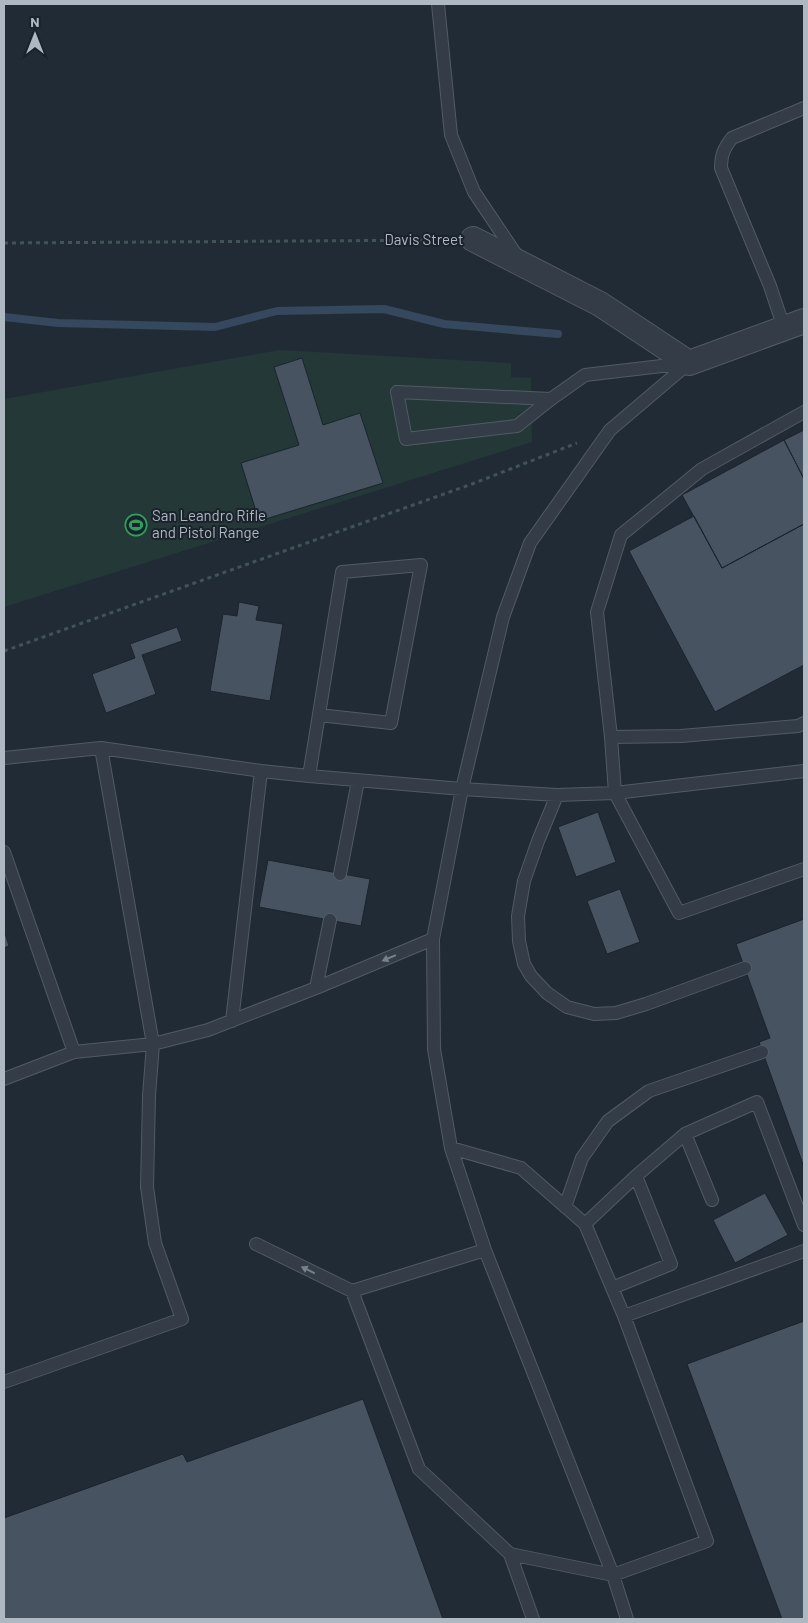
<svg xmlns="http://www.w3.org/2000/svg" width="808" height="1623" font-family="Barlow,sans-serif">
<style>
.grass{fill:#243838}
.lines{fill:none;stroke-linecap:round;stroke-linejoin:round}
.stream{stroke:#35485d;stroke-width:8}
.building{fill:#475360;stroke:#1b242d}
.service-casing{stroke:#515b64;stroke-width:14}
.minor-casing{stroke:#515b64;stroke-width:26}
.path{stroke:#405355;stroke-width:3;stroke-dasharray:4 4;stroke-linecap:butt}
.service{stroke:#343d47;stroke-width:12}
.minor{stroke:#343d47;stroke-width:24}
.oneway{fill:#77818b}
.labels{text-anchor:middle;stroke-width:4;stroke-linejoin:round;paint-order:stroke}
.street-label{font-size:15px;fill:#aeb8c3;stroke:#1a222b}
.poi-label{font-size:15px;fill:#aeb8c3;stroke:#1a222b;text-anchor:start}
</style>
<rect width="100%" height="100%" fill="#212b36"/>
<path class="grass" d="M 280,350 L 511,363 L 511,377 L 531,378 L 532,442 L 4,607 L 4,399 Z"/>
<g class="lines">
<path class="stream" d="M 4,317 L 58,323 L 215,327 L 277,311 L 384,309 L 444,324 L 558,334"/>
</g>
<path class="building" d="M 302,358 L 323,425 L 360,413 L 383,483 L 259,521 L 241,463 L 299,445 L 274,367 Z
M 804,430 L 804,479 L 784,440 Z
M 784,440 L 804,479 L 804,524 L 722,568 L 682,495 Z
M 694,516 L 722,568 L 804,524 L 804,665 L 715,712 L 629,551 Z
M 239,602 L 259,606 L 256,620 L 283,624 L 270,701 L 210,691 L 223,614 L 237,616 Z
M 177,627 L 182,641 L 142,655 L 156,694 L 106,713 L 92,674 L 135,658 L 130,644 Z
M 598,812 L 616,862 L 576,877 L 558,827 Z
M 268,860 L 370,879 L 361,926 L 259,907 Z
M 620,889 L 640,942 L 607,954 L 587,901 Z
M 804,919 L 804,1167 L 759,1042 L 770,1038 L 736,944 Z
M 4,930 L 9,946 L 4,948 Z
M 765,1193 L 788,1235 L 735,1263 L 713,1220 Z
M 804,1321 L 804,1619 L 782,1619 L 687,1364 Z
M 363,1399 L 443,1619 L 4,1619 L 4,1518 L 183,1454 L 187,1462 Z"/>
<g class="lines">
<g class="service-casing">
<path id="service" d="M 438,4 L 451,135 L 474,192 L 519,259
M 784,328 L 770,286 L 721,168 C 721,155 724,148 732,138 L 804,108
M 551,399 L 517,426 L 406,439 L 397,392 L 551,399 L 585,375 L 687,363
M 804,412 L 702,469 L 621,535 L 597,612 L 611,737 L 615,793 L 679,913 L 804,869
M 319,715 L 391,723 L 421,565 L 342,572 L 309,776 L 462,789 L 557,795 L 615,793 L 804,771
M 611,737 L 681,736 L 798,726 L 804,723
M 4,758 L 101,748 L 261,771 L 309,776
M 557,795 L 538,841 L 524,881 L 518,916 L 519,941 L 524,964 L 531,976 L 547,993 L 567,1007 L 594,1014 L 616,1013 L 646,1004 L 745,968
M 4,852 L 74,1052
M 340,874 L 358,781
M 316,988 L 330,920
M 232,1021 L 261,771
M 4,1079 L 74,1052 L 153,1044 L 208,1030 L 316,988 L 433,939
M 685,1134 L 712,1200
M 451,1148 L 521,1168 L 585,1224 L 624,1316 L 804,1251
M 565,1207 L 582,1158 L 608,1121 L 649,1091 L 762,1052
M 585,1224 L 636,1176 L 685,1134 L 757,1102 L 804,1225
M 256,1244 L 352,1291 L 419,1469 L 510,1554 L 613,1575 L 485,1250 L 451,1148 L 434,1049 L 433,939 L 462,789 L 503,617 L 530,543 L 610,430 L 689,363
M 612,1288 L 671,1264 L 636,1176
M 352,1291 L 485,1250
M 624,1316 L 707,1541 L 613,1575 L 627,1619
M 4,1382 L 182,1319 L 155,1243 L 147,1187 L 149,1096 L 153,1044 L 101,748
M 510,1554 L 533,1619"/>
</g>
<g class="minor-casing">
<path id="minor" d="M 473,239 L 600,304 L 689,363 L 804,321"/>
</g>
<path class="path" d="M 4,243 L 450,240
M 4,651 L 472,484 L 577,443"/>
<use href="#service" class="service"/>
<use href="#minor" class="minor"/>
</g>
<defs><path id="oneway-solid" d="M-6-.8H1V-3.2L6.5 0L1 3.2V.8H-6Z" transform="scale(1.25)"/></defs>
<g class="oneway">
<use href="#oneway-solid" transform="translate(389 958) rotate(157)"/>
<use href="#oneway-solid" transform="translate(308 1270) rotate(-154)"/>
</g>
<defs>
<g id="stadium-ring" transform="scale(1.125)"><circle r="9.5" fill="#1a222b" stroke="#2e9e5b" stroke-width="1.5"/><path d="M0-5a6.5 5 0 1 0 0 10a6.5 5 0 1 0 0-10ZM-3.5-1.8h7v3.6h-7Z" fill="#2e9e5b"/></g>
</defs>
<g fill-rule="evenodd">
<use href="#stadium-ring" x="136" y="525"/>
</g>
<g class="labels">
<g class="street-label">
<text x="424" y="245">Davis Street</text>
</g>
<g class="poi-label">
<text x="152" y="521">San Leandro Rifle<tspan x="152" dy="17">and Pistol Range</tspan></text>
</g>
</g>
<rect width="808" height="1623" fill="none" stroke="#aeb8c3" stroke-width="10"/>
<g transform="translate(35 35)" stroke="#1a222b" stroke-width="4" paint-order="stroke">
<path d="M0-4L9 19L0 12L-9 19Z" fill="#aeb8c3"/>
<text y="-8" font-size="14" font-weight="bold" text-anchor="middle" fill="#aeb8c3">N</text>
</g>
</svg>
